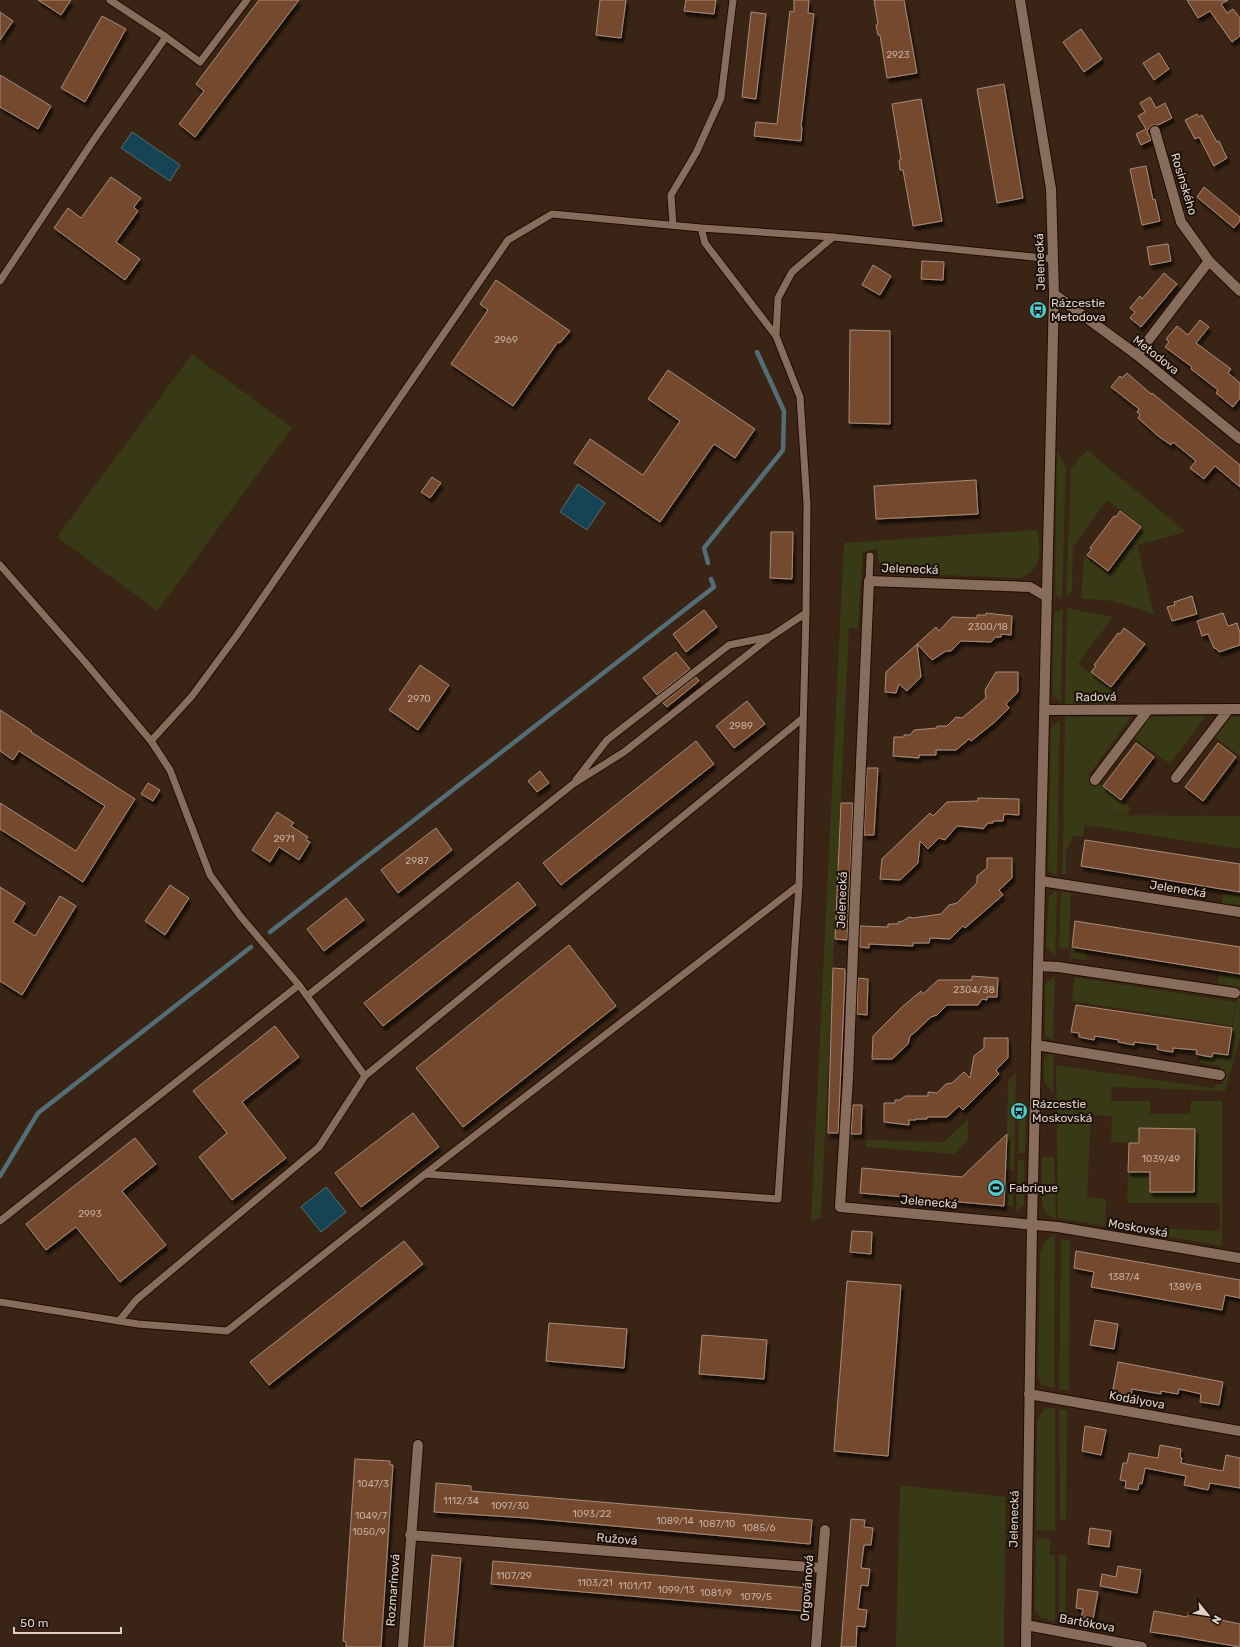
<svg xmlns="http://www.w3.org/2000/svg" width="1240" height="1647" font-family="Rubik,sans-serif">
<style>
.green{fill:#383915}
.water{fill:#164454;stroke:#536e77}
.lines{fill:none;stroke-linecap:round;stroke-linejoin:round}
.stream{stroke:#536e77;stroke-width:4.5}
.building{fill:#744a2f;stroke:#a88c7b;filter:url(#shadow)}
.service-casing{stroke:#200c01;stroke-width:9}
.minor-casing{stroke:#200c01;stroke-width:12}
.tertiary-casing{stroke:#200c01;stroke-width:12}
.service{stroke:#886d5d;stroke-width:7}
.minor{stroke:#886d5d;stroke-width:10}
.tertiary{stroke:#886d5d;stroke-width:10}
.labels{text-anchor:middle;stroke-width:4;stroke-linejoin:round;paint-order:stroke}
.number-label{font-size:10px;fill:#c5afa2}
.street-label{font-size:12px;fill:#e0d1c8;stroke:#1a1009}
.poi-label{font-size:12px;fill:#e0d1c8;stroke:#1a1009;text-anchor:start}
</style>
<defs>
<filter id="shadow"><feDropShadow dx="2.5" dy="4.5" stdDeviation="1" flood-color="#0009"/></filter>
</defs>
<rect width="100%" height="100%" fill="#3a2415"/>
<path class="green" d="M 192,354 L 292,428 L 157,611 L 57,537 Z
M 1057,450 L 1066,467 L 1062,598 L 1055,595 Z
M 1087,450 L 1186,532 L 1137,545 L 1154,614 L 1113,601 L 1081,598 L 1084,556 L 1109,574 L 1143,527 L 1107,500 L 1073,547 L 1072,591 L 1066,597 L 1071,468 Z
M 1031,530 L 1038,530 C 1039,552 1044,568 1021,578 L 896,573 L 879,563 L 877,549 L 863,552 L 858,628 L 849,628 L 821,1218 L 811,1221 L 844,543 Z
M 1063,608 L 1061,703 L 1052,694 L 1054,613 Z
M 1067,608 L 1113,617 L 1078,664 L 1114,691 L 1114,704 L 1065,704 Z
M 1206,716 L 1170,764 L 1134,738 L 1150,717 Z
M 1065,717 L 1131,717 L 1088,776 L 1131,808 L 1126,814 L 1103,815 L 1240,816 L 1240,849 L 1085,825 L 1083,837 L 1074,836 L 1066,850 L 1066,874 L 1062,874 L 1064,814 L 1069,814 L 1063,814 Z
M 1231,717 L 1240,717 L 1240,756 L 1215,737 Z
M 1060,720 L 1057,877 L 1048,870 L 1051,727 Z
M 1057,890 L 1055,956 L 1046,947 L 1049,897 Z
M 1061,892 L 1071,893 L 1069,948 L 1084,950 L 1084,954 L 1087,954 L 1086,960 L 1070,958 L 1071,950 L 1059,947 Z
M 1233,892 L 1240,893 L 1240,905 L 1222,903 L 1223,893 L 1232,895 Z
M 1229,973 L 1240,975 L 1240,1037 L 1225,1091 L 1112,1087 L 1111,1101 L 1150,1101 L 1150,1114 L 1190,1114 L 1191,1101 L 1222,1101 L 1222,1246 L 1107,1226 L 1220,1231 L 1220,1203 L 1127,1203 L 1128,1172 L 1150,1172 L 1150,1192 L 1193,1192 L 1194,1129 L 1139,1128 L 1138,1143 L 1111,1142 L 1112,1116 L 1091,1115 L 1087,1197 L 1106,1199 L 1105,1226 L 1058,1218 L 1056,1065 L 1212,1088 L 1218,1084 L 1223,1084 L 1225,1076 L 1220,1075 L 1221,1066 L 1200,1063 L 1201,1055 L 1212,1057 L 1213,1053 L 1228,1055 L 1239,987 L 1218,984 L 1219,975 L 1229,977 Z
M 1055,976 L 1053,1041 L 1045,1035 L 1045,984 Z
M 1074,977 L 1236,1002 L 1232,1026 L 1072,1001 Z
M 1048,1054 L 1054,1054 L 1053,1094 L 1044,1081 L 1044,1059 Z
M 1016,1073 L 1014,1170 L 1006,1170 L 1008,1080 Z
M 1019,1111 L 1026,1111 L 1025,1153 L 1018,1153 Z
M 968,1119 L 968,1140 L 954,1154 L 866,1147 L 866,1140 L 944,1142 Z
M 1042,1157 L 1054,1157 L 1056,1219 L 1047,1215 L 1042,1205 Z
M 1018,1160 L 1024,1160 L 1024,1205 L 1016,1212 Z
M 1005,1181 L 1014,1182 L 1013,1206 L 1004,1205 Z
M 1055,1234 L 1054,1388 L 1042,1385 L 1038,1377 L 1040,1253 L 1045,1241 Z
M 1061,1239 L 1070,1241 L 1069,1391 L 1059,1389 Z
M 1048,1408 L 1055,1408 L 1055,1531 L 1036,1530 L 1037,1421 L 1043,1410 Z
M 1059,1409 L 1067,1410 L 1066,1520 L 1060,1519 Z
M 900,1485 L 1006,1497 L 1004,1647 L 896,1647 Z
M 1050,1538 L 1050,1555 L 1055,1555 L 1055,1622 L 1041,1618 L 1035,1609 L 1036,1539 Z
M 1059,1555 L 1066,1555 L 1065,1624 L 1059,1623 Z"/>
<path class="water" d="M 132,132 L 180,165 L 170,181 L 121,148 Z
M 578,484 L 605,503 L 587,530 L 560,512 Z
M 326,1187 L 346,1212 L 321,1232 L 301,1207 Z"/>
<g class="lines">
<path class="stream" d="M 708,563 L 704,548 L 783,450 L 784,411 L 757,352
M 270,932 L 714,587 L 711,579
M 0,1176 L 38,1113 L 251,947"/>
</g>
<path class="building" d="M 38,0 L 71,0 L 61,15 Z
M 259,0 L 299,0 L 195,137 L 179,124 L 204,91 L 196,84 Z
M 600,0 L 626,0 L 621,38 L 596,35 Z
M 686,0 L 716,0 L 714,14 L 684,11 Z
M 794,0 L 809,0 L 808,13 L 814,14 L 801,127 L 802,127 L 801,141 L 754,136 L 756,122 L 777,124 L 790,11 L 794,12 Z
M 874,0 L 904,0 L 917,73 L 887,78 L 880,35 L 878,35 L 876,25 L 878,24 Z
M 1187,0 L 1228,0 L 1221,4 L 1227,13 L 1233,9 L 1240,18 L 1240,36 L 1232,42 L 1210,11 L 1198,18 Z
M 0,12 L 13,21 L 0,40 Z
M 751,12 L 766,14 L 756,99 L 742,97 Z
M 102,16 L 126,29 L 85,102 L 61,88 Z
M 1081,29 L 1102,59 L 1084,72 L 1063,42 Z
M 1159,53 L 1169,69 L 1154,80 L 1143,63 Z
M 0,75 L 51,106 L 38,129 L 0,107 Z
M 1004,84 L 1023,198 L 997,203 L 977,89 Z
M 1150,97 L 1156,108 L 1165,103 L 1172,118 L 1158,125 L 1154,125 L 1151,126 L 1147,131 L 1151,140 L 1141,145 L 1136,134 L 1146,129 L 1138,116 L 1145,112 L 1140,103 Z
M 921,99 L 942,221 L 913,226 L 903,170 L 900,170 L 899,160 L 901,160 L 892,104 Z
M 1197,114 L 1199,117 L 1202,115 L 1217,142 L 1219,141 L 1227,158 L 1214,166 L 1199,137 L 1195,139 L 1185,120 Z
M 1146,166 L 1153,200 L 1155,199 L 1160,221 L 1142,225 L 1130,169 Z
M 111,177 L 141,198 L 134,207 L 138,211 L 116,242 L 140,259 L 125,280 L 54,228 L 68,208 L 81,218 Z
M 1204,187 L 1240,217 L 1240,221 L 1234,228 L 1197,197 Z
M 1167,244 L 1168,244 L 1171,261 L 1150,265 L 1147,247 Z
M 922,261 L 944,262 L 943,280 L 921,279 Z
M 873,265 L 891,276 L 880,295 L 862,285 Z
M 1164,273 L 1177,284 L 1141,327 L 1130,318 L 1135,312 L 1130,308 L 1140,296 L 1142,299 Z
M 496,280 L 570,331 L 560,343 L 558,342 L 513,406 L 451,364 L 488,310 L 480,304 Z
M 1200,320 L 1209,327 L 1196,343 L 1231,369 L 1228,373 L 1240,383 L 1240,398 L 1233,407 L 1216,393 L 1218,390 L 1191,369 L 1192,367 L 1165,347 L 1169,342 L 1166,339 L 1177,326 L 1188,335 Z
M 850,330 L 890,331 L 890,424 L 849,423 Z
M 668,370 L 755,429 L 735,458 L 714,444 L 660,522 L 574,463 L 590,439 L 643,475 L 680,421 L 648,399 Z
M 1127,373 L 1151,394 L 1152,393 L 1240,465 L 1240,487 L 1215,466 L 1204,479 L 1190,468 L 1196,461 L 1173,442 L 1171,445 L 1158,436 L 1138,418 L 1140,415 L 1137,412 L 1139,409 L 1111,387 L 1120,376 L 1122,378 Z
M 432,477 L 441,483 L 430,498 L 421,492 Z
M 976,480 L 978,514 L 876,519 L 874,486 Z
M 1120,511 L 1141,527 L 1108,571 L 1087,555 L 1092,549 L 1090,548 L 1114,516 L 1116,517 Z
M 771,532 L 793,532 L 792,579 L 770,578 Z
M 1192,596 L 1197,614 L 1172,621 L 1167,607 L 1175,605 L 1174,602 Z
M 704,610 L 717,627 L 686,652 L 673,634 Z
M 986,613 L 1012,616 L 1011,635 L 1001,634 L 1001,637 L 996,637 L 991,642 L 961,641 L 951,651 L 946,651 L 932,660 L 917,644 L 921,677 L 907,691 L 899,684 L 896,693 L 885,692 L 886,672 L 936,627 L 939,631 L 952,617 L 977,618 L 977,615 L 986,615 Z
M 1223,613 L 1228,626 L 1237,623 L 1240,633 L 1240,645 L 1219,652 L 1217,649 L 1214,648 L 1208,634 L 1202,636 L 1197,621 Z
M 1124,628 L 1145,644 L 1111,687 L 1091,672 L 1096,666 L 1094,665 L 1118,633 L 1120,634 Z
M 676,652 L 690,669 L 657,695 L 643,678 Z
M 420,665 L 449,685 L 418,730 L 389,710 Z
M 996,672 L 1018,672 L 1018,692 L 1006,704 L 1009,708 L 996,721 L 971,741 L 969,739 L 956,750 L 936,750 L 936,755 L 919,755 L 919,758 L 893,756 L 894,737 L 904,737 L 904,735 L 910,735 L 914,730 L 937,728 L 937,726 L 947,726 L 956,717 L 962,718 L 986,698 L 985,690 Z
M 696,677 L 699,681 L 667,707 L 663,703 Z
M 747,701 L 765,724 L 734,748 L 716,726 Z
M 0,710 L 32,731 L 31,732 L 135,799 L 83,882 L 0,829 L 0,803 L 76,851 L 105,806 L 19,751 L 13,760 L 0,751 Z
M 696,741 L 714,764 L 561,885 L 543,863 Z
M 1136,743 L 1154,757 L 1121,800 L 1103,786 Z
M 1218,743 L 1236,757 L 1203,801 L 1185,787 Z
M 867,768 L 878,768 L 874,835 L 864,835 Z
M 540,771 L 549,783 L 537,792 L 528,781 Z
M 148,783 L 160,790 L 153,801 L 141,794 Z
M 978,798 L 1019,799 L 1019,815 L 1004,814 L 1003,821 L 993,821 L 993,823 L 988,823 L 983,829 L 980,828 L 957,826 L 945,840 L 939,838 L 928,849 L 920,841 L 918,863 L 900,880 L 880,879 L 882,859 L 930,813 L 933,816 L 947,802 L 978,801 Z
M 841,803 L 853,803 L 847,940 L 835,939 Z
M 277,812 L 294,823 L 291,826 L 308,837 L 306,840 L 310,842 L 299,860 L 279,847 L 270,862 L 252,850 Z
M 436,828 L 452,850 L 398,893 L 381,870 Z
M 1085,840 L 1240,864 L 1240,892 L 1081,866 Z
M 987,858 L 1012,858 L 1012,878 L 999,890 L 1003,895 L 965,928 L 963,926 L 950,939 L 930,938 L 929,943 L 913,943 L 913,946 L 869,944 L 869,948 L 860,947 L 860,926 L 888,927 L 888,924 L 898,924 L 898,922 L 903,921 L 909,917 L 913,918 L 941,914 L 949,905 L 957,903 L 977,883 L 977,876 L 987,868 Z
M 518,882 L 536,905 L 383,1026 L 364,1003 Z
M 170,885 L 189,898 L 165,935 L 145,921 Z
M 0,887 L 25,903 L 13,922 L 35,936 L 60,896 L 76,906 L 22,995 L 0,981 Z
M 346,898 L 364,920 L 324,951 L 307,929 Z
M 1075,921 L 1240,947 L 1240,974 L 1072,947 Z
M 569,945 L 616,1006 L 463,1127 L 416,1068 Z
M 833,968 L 845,969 L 845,978 L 838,1133 L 828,1133 Z
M 972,976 L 998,978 L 997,997 L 987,997 L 987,1000 L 982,999 L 978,1005 L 947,1005 L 937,1015 L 931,1017 L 914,1033 L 910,1036 L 908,1044 L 892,1059 L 872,1059 L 873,1036 L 901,1008 L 921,991 L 923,994 L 938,980 L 972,980 Z
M 858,978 L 868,979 L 867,1015 L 857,1014 Z
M 1076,1005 L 1232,1028 L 1228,1055 L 1213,1053 L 1212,1057 L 1205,1056 L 1196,1054 L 1197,1050 L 1173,1048 L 1173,1052 L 1165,1051 L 1157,1049 L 1158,1045 L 1134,1042 L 1134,1045 L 1118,1042 L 1119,1040 L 1095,1036 L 1094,1040 L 1079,1037 L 1079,1033 L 1071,1032 Z
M 275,1026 L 299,1057 L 242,1102 L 286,1158 L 232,1200 L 199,1157 L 227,1133 L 193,1091 Z
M 984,1038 L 1008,1038 L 1008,1058 L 996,1070 L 999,1074 L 963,1110 L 959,1106 L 947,1117 L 927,1117 L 927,1119 L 916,1119 L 916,1120 L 909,1120 L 909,1125 L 884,1122 L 884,1103 L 895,1103 L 895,1100 L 900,1100 L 905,1096 L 928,1096 L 928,1092 L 937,1093 L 946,1084 L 952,1083 L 964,1072 L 970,1078 L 974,1056 L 984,1048 Z
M 853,1105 L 862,1105 L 861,1134 L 851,1134 Z
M 413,1113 L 439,1147 L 361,1207 L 335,1173 Z
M 1139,1128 L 1195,1129 L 1194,1192 L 1150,1192 L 1150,1172 L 1128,1172 L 1129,1143 L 1139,1143 Z
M 1007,1134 L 1004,1206 L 860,1193 L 862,1168 L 962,1177 Z
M 135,1138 L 156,1164 L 122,1191 L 166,1245 L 120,1282 L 76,1227 L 46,1250 L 26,1224 Z
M 852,1231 L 872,1232 L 871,1254 L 850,1252 Z
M 404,1241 L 423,1264 L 269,1385 L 250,1362 Z
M 1076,1251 L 1240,1280 L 1240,1298 L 1225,1295 L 1222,1310 L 1091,1287 L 1094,1272 L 1074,1268 Z
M 847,1281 L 901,1285 L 888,1456 L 834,1451 Z
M 1095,1320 L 1118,1324 L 1114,1349 L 1090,1345 Z
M 549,1323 L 627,1329 L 624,1368 L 546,1361 Z
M 702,1335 L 767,1340 L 764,1379 L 699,1374 Z
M 1118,1362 L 1223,1382 L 1219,1405 L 1200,1402 L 1201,1394 L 1179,1389 L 1178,1394 L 1161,1391 L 1161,1394 L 1132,1389 L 1131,1397 L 1112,1394 Z
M 1085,1426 L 1106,1430 L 1101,1455 L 1082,1451 Z
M 1160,1445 L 1181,1449 L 1180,1457 L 1182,1458 L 1181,1463 L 1223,1471 L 1226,1455 L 1240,1458 L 1240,1488 L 1210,1483 L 1208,1490 L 1184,1485 L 1186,1476 L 1145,1468 L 1142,1484 L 1139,1483 L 1138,1490 L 1125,1488 L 1126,1481 L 1120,1480 L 1123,1463 L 1127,1463 L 1129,1453 L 1158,1458 Z
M 355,1459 L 390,1461 L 390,1465 L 393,1465 L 381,1647 L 346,1647 L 346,1642 L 343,1641 Z
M 436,1483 L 471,1486 L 471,1491 L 812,1520 L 810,1544 L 527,1518 L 434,1512 Z
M 851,1519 L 865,1520 L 864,1527 L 873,1528 L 871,1545 L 864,1545 L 861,1568 L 870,1569 L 868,1586 L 861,1585 L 858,1609 L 867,1610 L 865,1627 L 857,1626 L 856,1647 L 841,1647 Z
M 1090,1528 L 1111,1531 L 1109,1547 L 1088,1544 Z
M 432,1555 L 461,1558 L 453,1647 L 424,1647 Z
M 493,1561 L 807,1588 L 804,1611 L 491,1584 Z
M 1118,1566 L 1141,1570 L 1137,1593 L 1100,1586 L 1102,1574 L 1116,1577 Z
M 1078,1589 L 1098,1592 L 1093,1620 L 1081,1618 L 1083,1609 L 1076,1608 Z
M 1154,1611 L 1187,1617 L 1188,1613 L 1240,1624 L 1240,1647 L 1178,1636 L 1150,1632 Z"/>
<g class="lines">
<g class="service-casing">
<path id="service" d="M 110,0 L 166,37
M 673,225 L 671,195 L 696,153 L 721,98 L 733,0
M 701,228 L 705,243 L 776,336
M 0,281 L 95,138 L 166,37 L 200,62 L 247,0
M 0,565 L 85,662 L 151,741 L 170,770 L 210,875 L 241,917 L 299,985 L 0,1221
M 869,581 L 870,556
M 151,741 L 192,696 L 237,635 L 508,240 L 552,214 L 701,228 L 833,237 L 1053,259
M 576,780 L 607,740 L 729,645 L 768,637
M 799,885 L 425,1174 L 778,1199 L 799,885 L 806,613 L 807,504 L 800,397 L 776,336 L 778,298 L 792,272 L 833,237
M 307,996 L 573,784 L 624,752 L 770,637 L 806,613
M 365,1076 L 803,718
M 0,1302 L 138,1324 L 227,1331 L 425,1174
M 119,1321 L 136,1300 L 319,1147 L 365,1076 L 299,985"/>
</g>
<g class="minor-casing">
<path id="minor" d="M 1155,131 L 1181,222 L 1209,261
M 1137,355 L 1209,261 L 1240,291
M 1047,597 L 1030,587 L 869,581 L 855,900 L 848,1078 L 840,1207 L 1058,1227 L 1240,1258
M 1045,710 L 1240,709
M 1176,778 L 1229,709
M 1095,780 L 1148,710
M 1041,881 L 1240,912
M 1038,966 L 1058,967 L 1235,993
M 1036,1045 L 1220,1075
M 1029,1394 L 1240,1431
M 410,1535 L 821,1568
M 1026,1625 L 1142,1647
M 403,1647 L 418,1445
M 816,1647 L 825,1530"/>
</g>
<g class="tertiary-casing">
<path id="tertiary" d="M 1020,0 L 1051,189 L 1054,294 L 1032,1224 L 1026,1647
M 1054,294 L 1137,355 L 1240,439"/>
</g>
<use href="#service" class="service"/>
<use href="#minor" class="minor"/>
<use href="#tertiary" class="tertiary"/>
</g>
<defs>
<g id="bus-disc" transform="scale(0.9)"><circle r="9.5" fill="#53cdcb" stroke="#1a1009"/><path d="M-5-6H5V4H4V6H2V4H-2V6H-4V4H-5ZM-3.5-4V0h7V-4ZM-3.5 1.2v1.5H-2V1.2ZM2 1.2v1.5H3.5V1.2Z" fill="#111"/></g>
<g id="stadium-disc" transform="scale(0.9)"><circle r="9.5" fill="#53cdcb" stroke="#1a1009"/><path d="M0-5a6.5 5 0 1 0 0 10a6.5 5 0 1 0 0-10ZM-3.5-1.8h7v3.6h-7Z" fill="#111"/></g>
</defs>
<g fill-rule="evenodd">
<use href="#bus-disc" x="1038" y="310"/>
<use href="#bus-disc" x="1019" y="1111"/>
<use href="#stadium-disc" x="996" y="1188"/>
</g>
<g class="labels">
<g class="number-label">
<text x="898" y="58">2923</text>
<text x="506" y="343">2969</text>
<text x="988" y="630">2300/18</text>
<text x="419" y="702">2970</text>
<text x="741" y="729">2989</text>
<text x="284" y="842">2971</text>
<text x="417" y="864">2987</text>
<text x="974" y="993">2304/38</text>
<text x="1161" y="1162">1039/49</text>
<text x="90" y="1217">2993</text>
<text x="1124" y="1280">1387/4</text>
<text x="1185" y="1290">1389/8</text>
<text x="373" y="1487">1047/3</text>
<text x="461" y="1504">1112/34</text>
<text x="510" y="1509">1097/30</text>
<text x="592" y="1517">1093/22</text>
<text x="371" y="1519">1049/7</text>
<text x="675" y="1524">1089/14</text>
<text x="717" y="1527">1087/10</text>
<text x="759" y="1531">1085/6</text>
<text x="369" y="1535">1050/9</text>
<text x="514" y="1579">1107/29</text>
<text x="595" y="1586">1103/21</text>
<text x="635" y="1589">1101/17</text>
<text x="676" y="1593">1099/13</text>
<text x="716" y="1596">1081/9</text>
<text x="756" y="1600">1079/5</text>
</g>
<g class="street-label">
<text transform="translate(1184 184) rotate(73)" y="4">Rosinského</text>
<text transform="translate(1040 262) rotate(-92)" y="4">Jelenecká</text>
<text transform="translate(1156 355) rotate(38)" y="4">Metodova</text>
<text transform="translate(910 569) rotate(2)" y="4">Jelenecká</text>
<text transform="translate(1096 697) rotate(-1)" y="4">Radová</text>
<text transform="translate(1178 889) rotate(9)" y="4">Jelenecká</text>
<text transform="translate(842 900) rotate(-88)" y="4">Jelenecká</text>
<text transform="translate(929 1202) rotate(5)" y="4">Jelenecká</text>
<text transform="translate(1138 1228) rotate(10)" y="4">Moskovská</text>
<text transform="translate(1137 1400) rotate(10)" y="4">Kodályova</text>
<text transform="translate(1014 1519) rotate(-89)" y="4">Jelenecká</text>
<text transform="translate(617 1539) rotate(5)" y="4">Ružová</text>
<text transform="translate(807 1588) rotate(-86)" y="4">Orgovánová</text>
<text transform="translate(393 1590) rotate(-86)" y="4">Rozmarínová</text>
<text transform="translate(1087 1623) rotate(10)" y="4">Bartókova</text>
</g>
<g class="poi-label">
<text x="1051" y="307">Rázcestie<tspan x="1051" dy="14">Metodova</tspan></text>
<text x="1032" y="1108">Rázcestie<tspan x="1032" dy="14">Moskovská</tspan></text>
<text x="1009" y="1192">Fabrique</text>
</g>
</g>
<g transform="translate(1208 1615) rotate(120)" stroke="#1a1009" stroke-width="3" paint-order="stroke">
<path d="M0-3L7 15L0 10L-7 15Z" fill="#e0d1c8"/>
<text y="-6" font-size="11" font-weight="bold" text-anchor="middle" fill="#e0d1c8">N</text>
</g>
<path d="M14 1627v6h107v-6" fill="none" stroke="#e0d1c8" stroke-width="2"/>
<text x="20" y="1627" font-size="12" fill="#e0d1c8" stroke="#1a1009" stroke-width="3" paint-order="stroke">50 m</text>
</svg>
